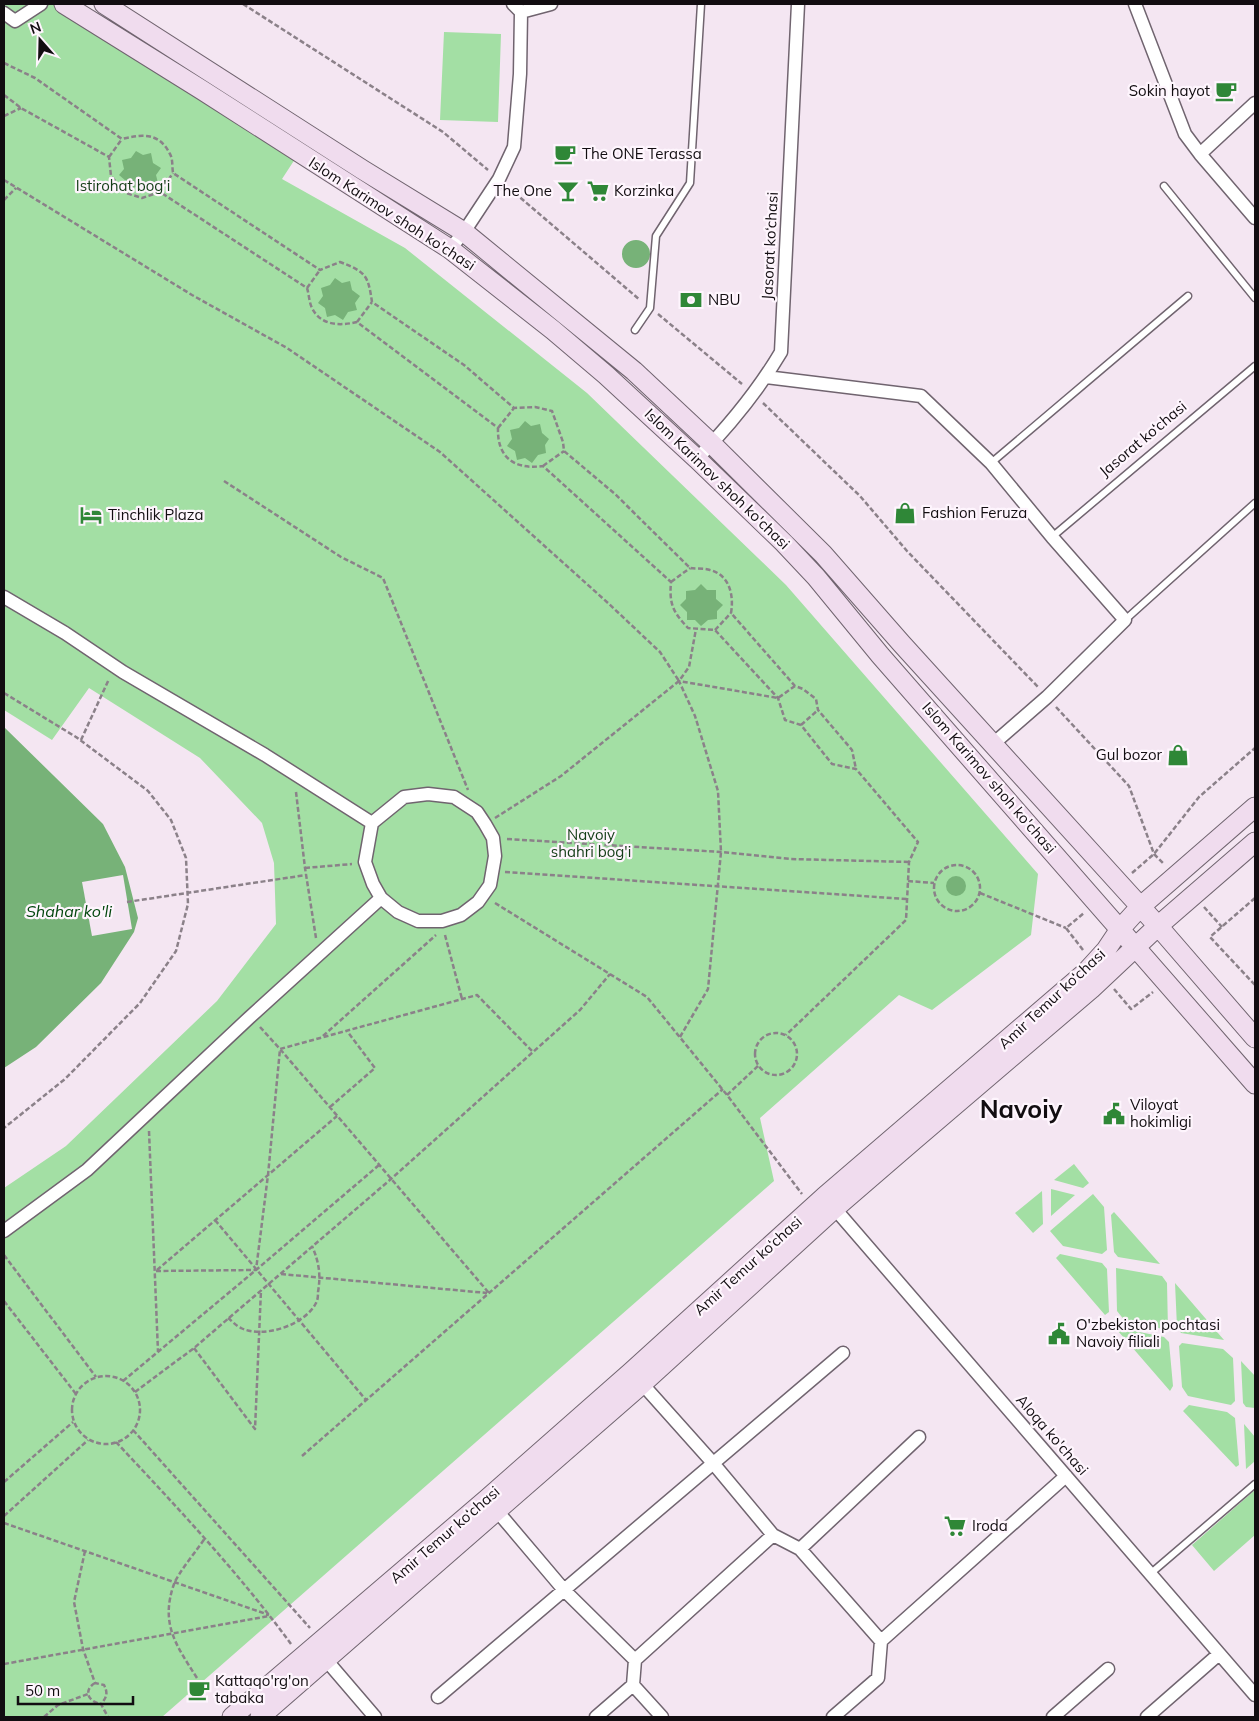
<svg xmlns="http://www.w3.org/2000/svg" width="1259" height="1721" font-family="Mulish,sans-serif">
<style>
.green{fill:#a3dfa4}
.water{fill:#77b278}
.pier{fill:#f4e6f2}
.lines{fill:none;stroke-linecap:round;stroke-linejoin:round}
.lane-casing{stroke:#70646f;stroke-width:9}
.street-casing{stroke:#70646f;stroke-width:15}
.secondary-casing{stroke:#70646f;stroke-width:21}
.path{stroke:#8b8189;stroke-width:2.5;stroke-dasharray:5 2.5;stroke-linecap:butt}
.lane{stroke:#fff;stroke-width:6}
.street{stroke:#fff;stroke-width:12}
.secondary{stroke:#f0dcee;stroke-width:19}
.labels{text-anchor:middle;stroke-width:4.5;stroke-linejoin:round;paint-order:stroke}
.poi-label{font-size:15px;fill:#120d11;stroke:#fef5fd;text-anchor:start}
.park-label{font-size:15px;fill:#133d16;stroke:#fef5fd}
.street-label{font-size:15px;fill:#120d11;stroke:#fef5fd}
.water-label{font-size:16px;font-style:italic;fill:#03470e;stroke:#fef5fd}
.town-label{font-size:25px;font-weight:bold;fill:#120d11;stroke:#fef5fd}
</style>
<rect width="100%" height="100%" fill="#f4e6f2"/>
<path class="green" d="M 4,4 L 55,4 L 297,156 L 282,179 L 405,248 L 587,393 L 786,585 L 1038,874 L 1031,935 L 932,1010 L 899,995 L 760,1118 L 774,1181 L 162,1717 L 4,1717 L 4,1188 L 66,1146 L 217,1001 L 276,924 L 274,863 L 262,823 L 200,758 L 89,688 L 52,740 L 4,710 Z
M 444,32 L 501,34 L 498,122 L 440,120 Z
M 1074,1164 L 1089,1183 L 1083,1188 L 1054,1180 Z
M 1051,1189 L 1075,1195 L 1051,1216 Z
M 1042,1191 L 1043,1224 L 1033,1233 L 1015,1213 Z
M 1093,1194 L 1104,1207 L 1107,1250 L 1102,1254 L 1063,1246 L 1050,1231 Z
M 1114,1212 L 1160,1264 L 1118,1257 L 1114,1252 L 1111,1215 Z
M 1060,1254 L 1102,1263 L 1107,1269 L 1109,1312 L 1105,1315 L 1056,1258 Z
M 1116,1268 L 1162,1276 L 1167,1283 L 1168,1330 L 1125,1321 L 1117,1311 Z
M 1175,1283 L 1224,1340 L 1181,1333 L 1177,1327 Z
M 1120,1328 L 1164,1337 L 1169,1342 L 1173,1386 L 1170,1391 L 1118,1331 Z
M 1182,1343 L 1223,1349 L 1233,1358 L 1235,1401 L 1231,1405 L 1188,1396 L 1182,1387 L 1179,1346 Z
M 1241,1361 L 1255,1376 L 1255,1408 L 1246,1407 L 1243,1403 Z
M 1189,1405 L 1227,1412 L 1235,1418 L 1239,1465 L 1236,1467 L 1183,1411 Z
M 1244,1424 L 1255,1437 L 1255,1461 L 1246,1469 Z
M 1255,1490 L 1255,1535 L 1214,1571 L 1192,1545 Z"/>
<path class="water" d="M 136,151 L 143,155 L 151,153 L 153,163 L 161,168 L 156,175 L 158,183 L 149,185 L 144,193 L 136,187 L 128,189 L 126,181 L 119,175 L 124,169 L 122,160 L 131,158 Z
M622 254a14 14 0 1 1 28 0a14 14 0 1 1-28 0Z
M 335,278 L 342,283 L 350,281 L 352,290 L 360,296 L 355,303 L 357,310 L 348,312 L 343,320 L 335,315 L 327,317 L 325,308 L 318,303 L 323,296 L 321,288 L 330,285 Z
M 525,421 L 531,426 L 540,424 L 542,433 L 549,439 L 545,445 L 546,453 L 538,455 L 532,463 L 525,458 L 517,460 L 515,451 L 507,446 L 512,439 L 510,430 L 519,428 Z
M 701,584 L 707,590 L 716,590 L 716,599 L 723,605 L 717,611 L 717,619 L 708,620 L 701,626 L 695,620 L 687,620 L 687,612 L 680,605 L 686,599 L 686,591 L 695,590 Z
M 4,727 L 103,824 L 125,867 L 138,918 L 134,932 L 101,983 L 36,1047 L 4,1068 Z
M946 886a10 10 0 1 1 20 0a10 10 0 1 1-20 0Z"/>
<path class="pier" d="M 123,875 L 132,929 L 92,936 L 82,882 Z"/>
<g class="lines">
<g class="lane-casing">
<path id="lane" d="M 1164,186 L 1255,298
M 635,330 L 650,308 L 656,236 L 690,183 L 701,4
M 991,463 L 1188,296
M 1052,537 L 1255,366
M 1125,620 L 1255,503
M 1150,1574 L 1255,1484"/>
</g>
<g class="street-casing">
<path id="street" d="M 1135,4 L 1185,134 L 1200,154 L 1255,218
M 521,12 L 551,4
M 4,13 L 15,21 L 41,4
M 1200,154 L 1255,103
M 450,249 L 464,232 L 499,179 L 514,147 L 520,74 L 521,12 L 513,4
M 766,377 L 921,396 L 991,463 L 1052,537 L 1125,620 L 1047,697 L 993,744
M 697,459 C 728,427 758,391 781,352 L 798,4
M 4,597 L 65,633 L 123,672 L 265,755 L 372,823
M 428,794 L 454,797 L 477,812 L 485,824 L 493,838 L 495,856 L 490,885 L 478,902 L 461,915 L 442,921 L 418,921 L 398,912 L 381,898 L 373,884 L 365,862 L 372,823 L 404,797 Z
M 830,1203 L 1255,1695
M 4,1231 L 87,1170 L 250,1017 L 381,898
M 637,1378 L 713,1463 L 773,1535
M 492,1505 L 564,1590 L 635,1660
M 800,1549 L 881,1641
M 321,1654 L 375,1717
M 633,1685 L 662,1717
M 438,1697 L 843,1353
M 596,1717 L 633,1685 L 635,1660 L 773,1535 L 800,1549 L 919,1437
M 833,1717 L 878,1678 L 881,1641 L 1066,1476
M 1053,1717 L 1108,1669
M 1147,1717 L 1219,1654"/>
</g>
<g class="secondary-casing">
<path id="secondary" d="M 64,4 L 202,90 L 450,249 L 553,330 L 606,375 L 697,459 L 784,543 L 816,577 L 880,655 L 1255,1084
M 104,4 L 363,170 L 464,232 L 634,371 L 712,444 L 823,554 L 901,643 L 1158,926 L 1255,1038
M 232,1717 L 487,1499 L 631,1372 L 824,1197 L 1086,972 L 1106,950 L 1120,929 L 1140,907 L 1255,807
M 260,1717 L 642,1384 L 834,1209 L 914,1140 L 1091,989 L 1158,926 L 1255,842"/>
</g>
<path class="path" d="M 243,4 L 443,132 L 488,170
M 4,63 L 35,78 L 122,139 C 142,134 159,132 170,154 C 173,159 172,167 173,173 L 320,270 L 340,262 C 366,272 368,275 372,302 L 464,365 L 514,408 L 535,407 L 552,411 L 563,442 L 564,451 L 615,494 L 690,568 C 696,569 704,568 710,570 C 730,575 734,596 731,613 L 795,686 L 803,689 L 816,699 L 818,710 L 852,750 L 856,769
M 4,95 L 21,108 L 109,157 L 111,176 L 126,193 L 142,198 L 160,192 L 307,288 C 309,294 309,302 312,308 C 321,326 340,326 357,322 L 498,428 C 497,458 515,470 543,466 L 671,582 C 669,604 673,612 688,628 L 715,630 L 778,698 L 785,720 L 801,725 L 832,764 L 856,769 L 918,842 L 909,862 L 906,920 L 786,1035
M 4,116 L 21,108
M 109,157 L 122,139
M 4,180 L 192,295 L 287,348 L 440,452 L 608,603 L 660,652 L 679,681
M 509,188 L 640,300
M 160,192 L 173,173
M 4,200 L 16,188
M 307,288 L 320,270
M 658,314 L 742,384
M 357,322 L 372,302
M 763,403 L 860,496 L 907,551 L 1039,688
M 498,428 L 514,408
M 543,466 L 564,451
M 224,481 L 341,557 L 383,578 L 468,790
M 671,582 L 690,568
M 715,630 L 731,613
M 4,693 L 76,737 L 148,791 L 171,820 L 186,858 L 188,904 L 176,951 L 140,1003 L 65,1079 L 4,1128
M 1056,707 L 1129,786 L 1154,854 L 1164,864
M 801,725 L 818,710
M 81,740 L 109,679
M 296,792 L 305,868 L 316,938
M 495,818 L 561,776 L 679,681 L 689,667 L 696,629
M 507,839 L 721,852 L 791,859 L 909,862
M934 888a23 23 0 1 1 46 0a23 23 0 1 1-46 0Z
M 305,868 L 352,864
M 505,872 L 907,899
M 1132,873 L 1154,854 L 1199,797 L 1255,748
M 908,881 L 934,883
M 980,893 L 1066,928
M 1255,898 L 1210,937 L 1255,985
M 127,902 L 306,875
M 495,903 L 647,997 L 727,1095 L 802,1194
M 1204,907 L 1222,927
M 445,935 L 462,999
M 1083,950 L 1066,928 L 1084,913
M 1114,989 L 1131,1009 L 1153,992
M 260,1027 L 280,1049 L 489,1293
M755 1054a21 21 0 1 1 42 0a21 21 0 1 1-42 0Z
M 323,1036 L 436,935
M 680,1037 L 708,989 L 721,852 L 718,791 L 695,716 L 679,681 L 778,698 L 795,686
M 727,1095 L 759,1065
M 330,1107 L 375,1068 L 347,1031
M 149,1131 L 158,1352
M 215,1220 L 366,1400
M 4,1255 L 96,1377
M 157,1270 L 337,1116
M 156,1271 L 256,1270 L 268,1175 L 280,1049 L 477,995 L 533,1052
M 281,1274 L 487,1293
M 4,1301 L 76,1394
M 228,1318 C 232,1321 236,1326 241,1328 C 263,1339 305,1325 316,1303 C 318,1300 318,1295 318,1292 C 321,1275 319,1262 312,1246
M 194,1348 L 255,1429 L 261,1290
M72 1410a34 34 0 1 1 68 0a34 34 0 1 1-68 0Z
M 123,1381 L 256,1270 L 379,1165
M 135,1392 L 194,1348 L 391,1179 L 580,1010 L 610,974
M 133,1430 L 310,1628
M 116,1442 C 177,1507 238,1572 291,1644
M 302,1456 L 723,1089
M 4,1482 L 73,1422
M 4,1516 L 88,1440
M 4,1523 L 269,1615
M 85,1551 L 74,1602 L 83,1649 L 95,1683 L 104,1685 C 108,1693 107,1697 101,1704 L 108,1717
M 4,1664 L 269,1616
M 197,1678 C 176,1645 160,1624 174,1584 C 178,1573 198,1549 205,1538
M 95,1683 C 83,1690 88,1702 101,1704
M 44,1717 L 58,1705 L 88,1694"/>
<use href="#lane" class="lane"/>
<use href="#street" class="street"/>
<use href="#secondary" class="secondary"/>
</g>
<defs>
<g id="cafe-bare" transform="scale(1.725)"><path d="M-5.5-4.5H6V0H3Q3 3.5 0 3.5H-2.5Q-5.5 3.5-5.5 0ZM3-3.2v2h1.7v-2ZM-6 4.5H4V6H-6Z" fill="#2f8737" stroke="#fef5fd" stroke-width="2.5" paint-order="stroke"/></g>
<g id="bar-bare" transform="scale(1.725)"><path d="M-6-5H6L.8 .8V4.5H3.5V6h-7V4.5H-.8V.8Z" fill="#2f8737" stroke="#fef5fd" stroke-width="2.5" paint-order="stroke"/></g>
<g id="supermarket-bare" transform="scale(1.725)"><path d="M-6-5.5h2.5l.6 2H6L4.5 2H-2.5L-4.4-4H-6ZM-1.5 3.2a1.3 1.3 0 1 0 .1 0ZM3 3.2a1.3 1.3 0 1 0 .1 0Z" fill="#2f8737" stroke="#fef5fd" stroke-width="2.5" paint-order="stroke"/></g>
<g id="bank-bare" transform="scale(1.725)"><path d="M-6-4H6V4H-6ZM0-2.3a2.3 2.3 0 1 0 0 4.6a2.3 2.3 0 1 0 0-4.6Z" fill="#2f8737" stroke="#fef5fd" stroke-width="2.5" paint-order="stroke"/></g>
<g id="shop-bare" transform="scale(1.725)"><path d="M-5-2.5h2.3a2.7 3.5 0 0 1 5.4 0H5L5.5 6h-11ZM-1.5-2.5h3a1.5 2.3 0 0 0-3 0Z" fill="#2f8737" stroke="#fef5fd" stroke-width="2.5" paint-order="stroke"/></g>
<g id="hotel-bare" transform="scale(1.725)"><path d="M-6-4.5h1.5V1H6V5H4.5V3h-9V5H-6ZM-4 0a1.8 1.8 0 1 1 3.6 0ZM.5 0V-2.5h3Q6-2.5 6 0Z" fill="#2f8737" stroke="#fef5fd" stroke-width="2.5" paint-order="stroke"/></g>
<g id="civic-bare" transform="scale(1.725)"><path d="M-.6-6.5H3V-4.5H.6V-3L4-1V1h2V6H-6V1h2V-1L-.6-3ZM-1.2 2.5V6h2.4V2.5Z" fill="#2f8737" stroke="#fef5fd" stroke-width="2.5" paint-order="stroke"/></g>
</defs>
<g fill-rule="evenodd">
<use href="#cafe-bare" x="1226" y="91"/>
<use href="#cafe-bare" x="565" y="154"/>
<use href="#bar-bare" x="568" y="191"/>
<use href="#supermarket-bare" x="598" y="191"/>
<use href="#bank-bare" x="691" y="300"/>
<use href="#shop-bare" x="905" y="513"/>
<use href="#hotel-bare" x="91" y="515"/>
<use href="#shop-bare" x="1178" y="755"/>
<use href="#civic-bare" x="1114" y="1114"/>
<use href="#civic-bare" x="1059" y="1334"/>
<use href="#supermarket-bare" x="955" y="1526"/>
<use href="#cafe-bare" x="199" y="1690"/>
</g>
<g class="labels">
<g class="poi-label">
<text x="1210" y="96" text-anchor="end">Sokin hayot</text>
<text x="582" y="159">The ONE Terassa</text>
<text x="552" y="196" text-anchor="end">The One</text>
<text x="614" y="196">Korzinka</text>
<text x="708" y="305">NBU</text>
<text x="922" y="518">Fashion Feruza</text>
<text x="108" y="520">Tinchlik Plaza</text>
<text x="1162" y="760" text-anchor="end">Gul bozor</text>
<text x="1130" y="1110">Viloyat<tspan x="1130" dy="17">hokimligi</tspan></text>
<text x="1076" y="1330">O'zbekiston pochtasi<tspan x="1076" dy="17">Navoiy filiali</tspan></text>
<text x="972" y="1531">Iroda</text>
<text x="215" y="1686">Kattaqo'rg'on<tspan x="215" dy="17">tabaka</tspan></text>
</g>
<g class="park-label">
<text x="123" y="191">Istirohat bog'i</text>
<text x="591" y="840">Navoiy<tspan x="591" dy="17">shahri bog'i</tspan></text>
</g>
<g class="street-label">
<text transform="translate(392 214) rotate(33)" y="5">Islom Karimov shoh ko'chasi</text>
<text transform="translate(770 246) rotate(-87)" y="5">Jasorat ko‘chasi</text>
<text transform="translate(1143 439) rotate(-40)" y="5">Jasorat ko‘chasi</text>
<text transform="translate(717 479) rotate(44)" y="5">Islom Karimov shoh ko'chasi</text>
<text transform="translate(989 778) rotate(49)" y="5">Islom Karimov shoh ko'chasi</text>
<text transform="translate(1052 999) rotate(-43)" y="5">Amir Temur ko‘chasi</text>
<text transform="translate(748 1266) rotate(-42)" y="5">Amir Temur ko‘chasi</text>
<text transform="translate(1052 1435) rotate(49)" y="5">Aloqa ko'chasi</text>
<text transform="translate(445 1535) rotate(-41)" y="5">Amir Temur ko‘chasi</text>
</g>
<g class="water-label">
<text x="69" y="917">Shahar ko'li</text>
</g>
<g class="town-label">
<text x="1021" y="1118">Navoiy</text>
</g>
</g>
<rect width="1259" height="1721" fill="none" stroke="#120d11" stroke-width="10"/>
<g transform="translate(40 40) rotate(340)" stroke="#fef5fd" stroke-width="4" paint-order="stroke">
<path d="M0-4L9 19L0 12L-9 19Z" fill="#120d11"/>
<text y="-8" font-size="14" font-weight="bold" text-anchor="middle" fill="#120d11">N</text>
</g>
<path d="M18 1696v8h115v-8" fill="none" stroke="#120d11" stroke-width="2.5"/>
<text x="25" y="1696" font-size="15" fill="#120d11" stroke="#fef5fd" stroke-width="4" paint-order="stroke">50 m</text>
</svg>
